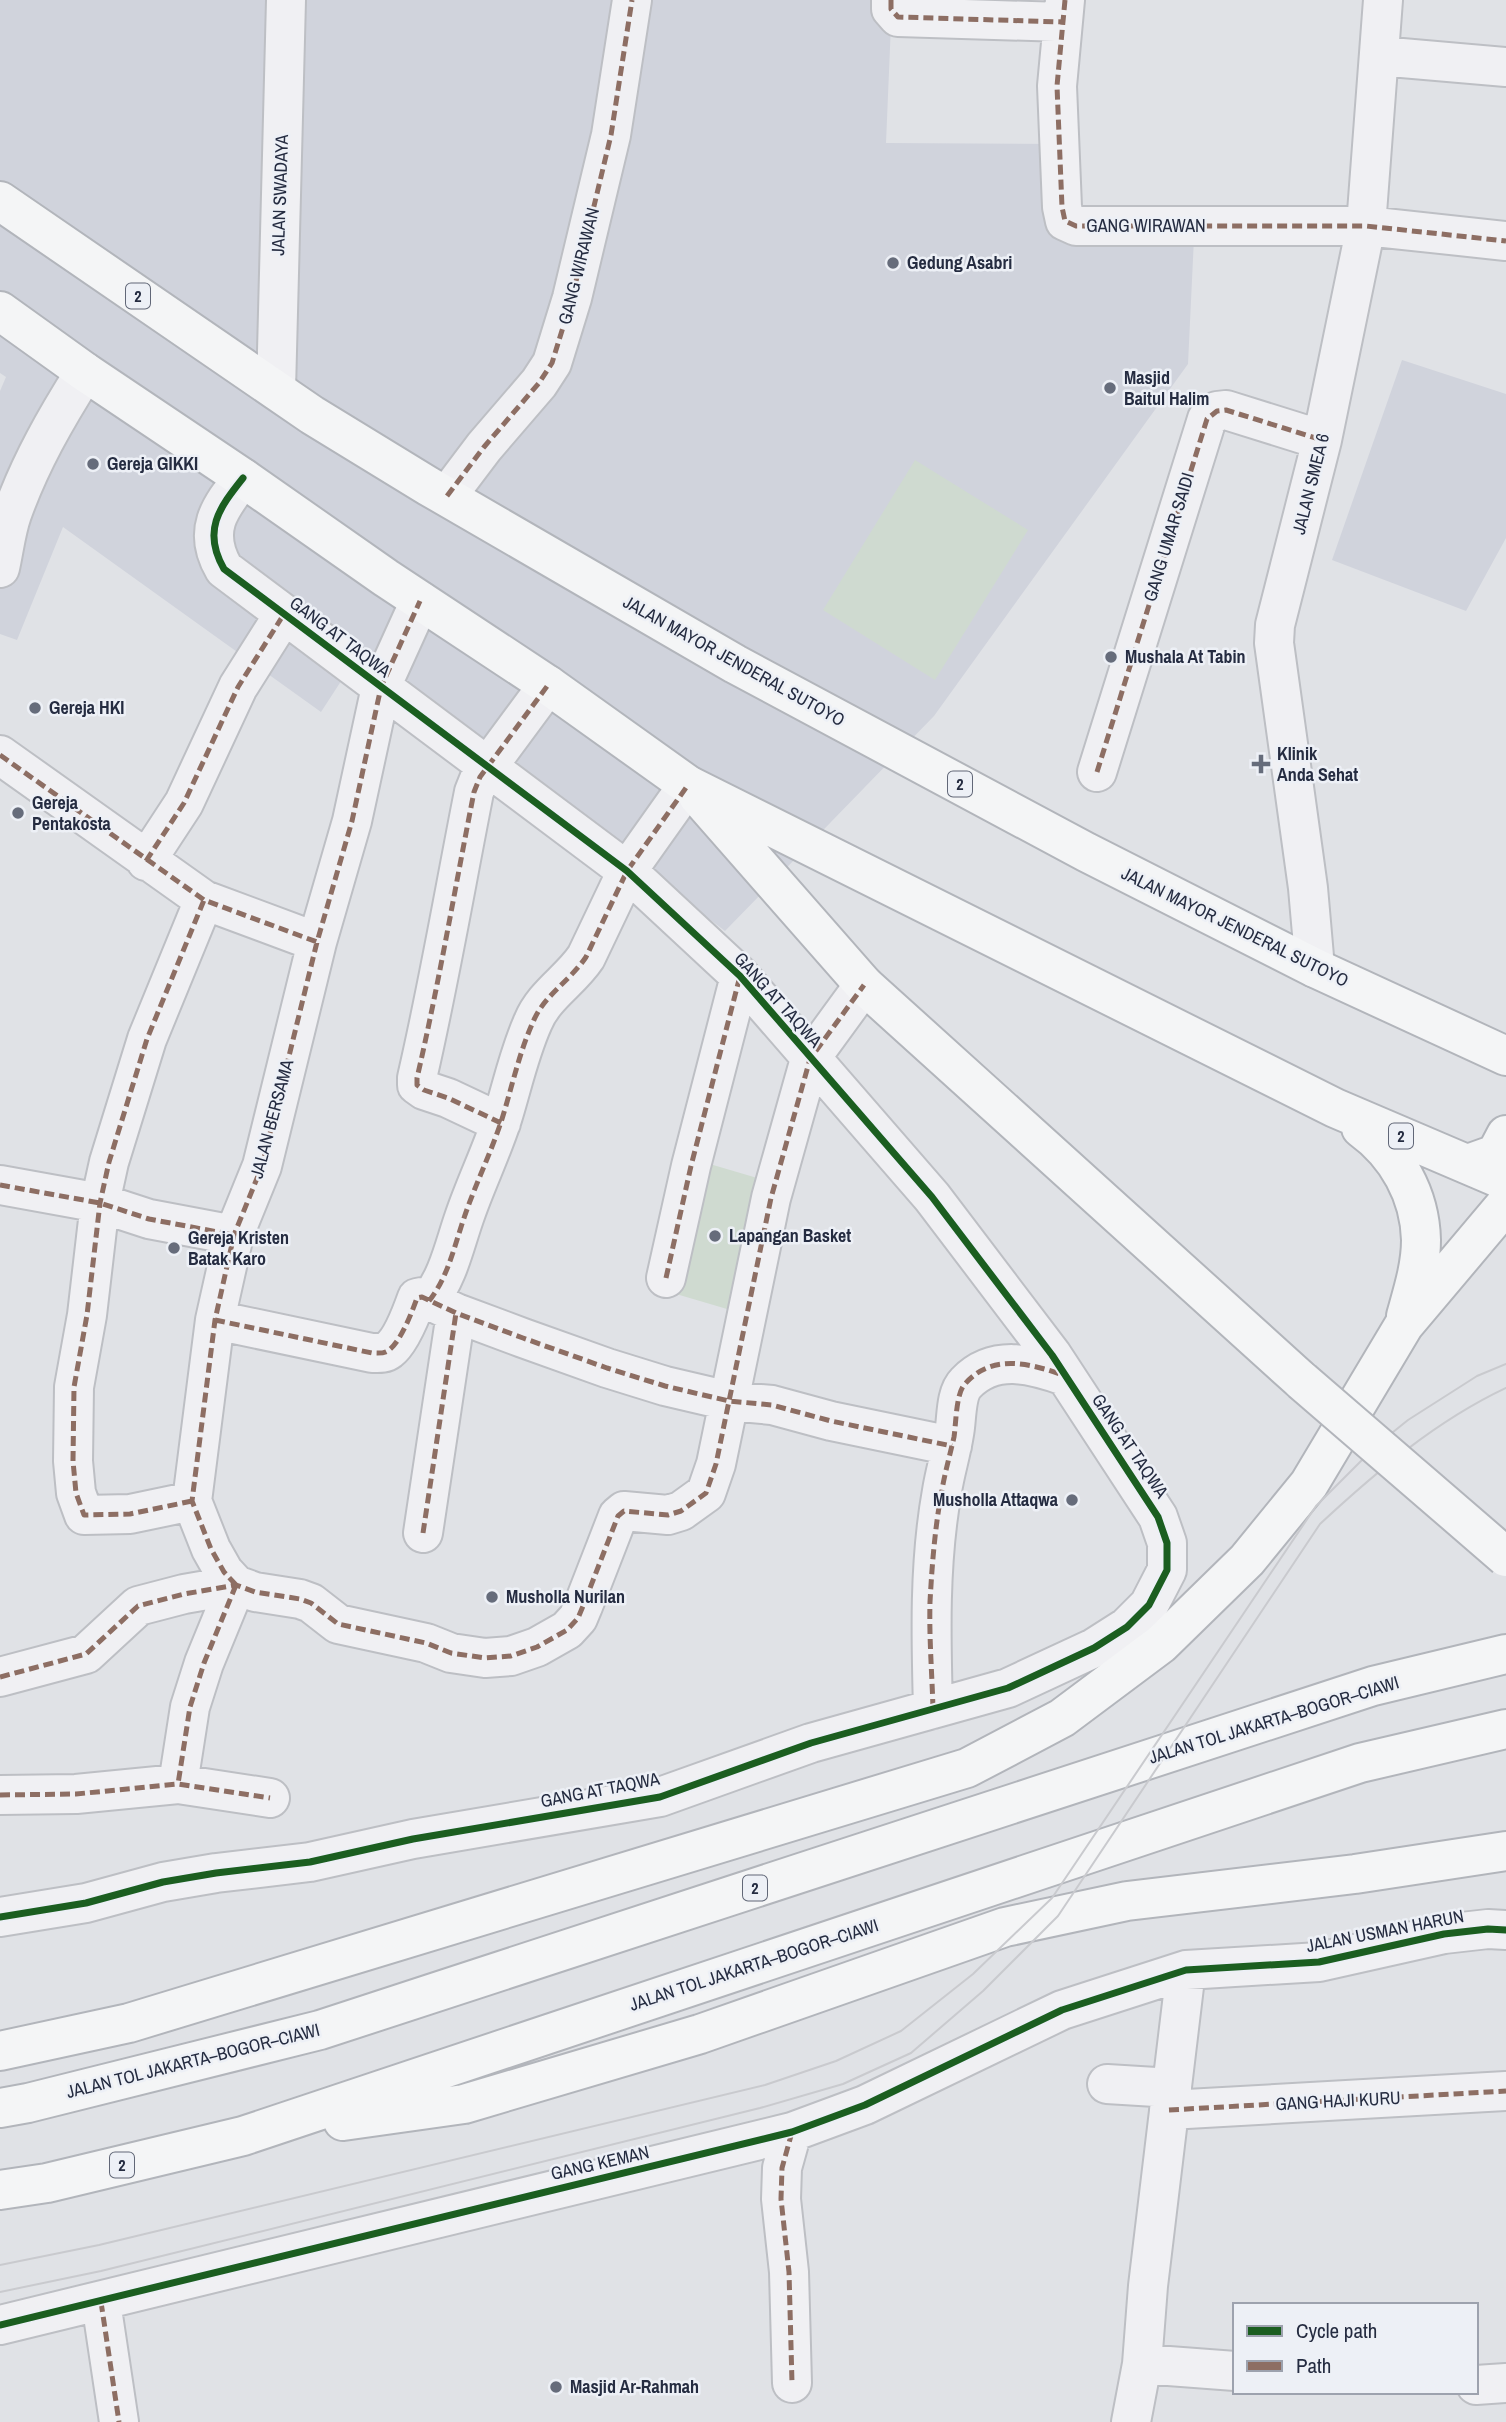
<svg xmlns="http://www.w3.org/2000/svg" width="1506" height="2422" font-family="'Archivo Narrow',sans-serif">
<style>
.built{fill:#d0d3dc}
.green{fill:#cfdad0}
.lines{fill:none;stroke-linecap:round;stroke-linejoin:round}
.minor-casing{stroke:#bdbfc4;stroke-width:42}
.highway-casing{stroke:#b2b5bb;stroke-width:42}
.minor{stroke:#f0f0f3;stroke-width:38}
.highway{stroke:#f4f5f6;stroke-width:38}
.tram{stroke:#c9cace;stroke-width:2}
.highway-bridge-casing{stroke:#b2b5bb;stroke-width:42;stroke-linecap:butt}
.highway-bridge{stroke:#f4f5f6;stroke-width:38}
.quiet{stroke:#8d6e63;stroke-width:5;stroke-dasharray:10 5;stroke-linecap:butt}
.cycleway-casing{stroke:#edf0f6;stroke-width:11}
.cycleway{stroke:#1b5e20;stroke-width:7}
.poi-dot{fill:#666c7b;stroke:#edf0f6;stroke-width:2.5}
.labels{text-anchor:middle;stroke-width:5;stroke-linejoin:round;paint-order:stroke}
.shield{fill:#edf0f6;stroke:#616777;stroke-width:2}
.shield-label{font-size:16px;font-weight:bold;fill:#252c41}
.street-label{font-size:18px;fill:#252c41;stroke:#edf0f6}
.poi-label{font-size:18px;font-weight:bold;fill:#252c41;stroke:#edf0f6;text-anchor:start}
</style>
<rect width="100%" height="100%" fill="#e0e2e6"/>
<path class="built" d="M 0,0 L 892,0 L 886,143 L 1061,144 L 1057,216 L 1195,217 L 1188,364 L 934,716 L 725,931 L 360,652 L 321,712 L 63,527 L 17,640 L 0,634 L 0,391 L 6,377 L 0,373 Z
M 1402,360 L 1506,394 L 1506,538 L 1466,611 L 1332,560 Z"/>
<path class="green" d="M 915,460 L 1028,530 L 935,680 L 823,610 Z
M 703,1162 L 764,1180 L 727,1309 L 666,1291 Z"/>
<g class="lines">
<g class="minor-casing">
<path id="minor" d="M 891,0 L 891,9 L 898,17 L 1063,22
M 1065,0 L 1057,86 L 1062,207 L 1065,221 L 1076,226 L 1366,226 L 1506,241
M 1379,56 L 1506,67
M 276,390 L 286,0
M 447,496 L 484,447 L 539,383 L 552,363 L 572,298 L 611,135 L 632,0
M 0,568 C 4,550 6,531 12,514 C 30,463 56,418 85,372
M 0,755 L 204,900 L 317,942
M 1097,772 L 1207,419 L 1217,411 L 1226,410 L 1322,440
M 146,861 L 184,803 L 238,687 L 284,614
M 1315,968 L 1308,888 L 1274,643 L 1275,625 L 1322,440 L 1366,226 L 1383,0
M 501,1123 L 448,1098 L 424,1090 L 417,1085 L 417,1078 C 439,983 455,888 474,792 L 480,777 L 548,685
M 0,1185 L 100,1203 L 149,1219 L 234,1235
M 666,1278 L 691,1166 L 740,976
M 429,1301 C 448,1277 454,1247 464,1218 C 475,1185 491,1153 502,1119 C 512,1087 519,1053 533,1022 C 544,995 570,981 586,957 L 627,871 L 688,785
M 215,1320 L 372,1353 C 378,1353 384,1354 389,1350 C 401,1341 412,1312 417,1298 L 422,1297 L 456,1313 L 523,1338 L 607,1368 L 665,1386 L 729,1401 L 772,1405 L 831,1421 L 952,1446
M 192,1501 L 130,1514 L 84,1515 L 76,1493 L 73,1461 L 74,1387 L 87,1315 L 100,1203 L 109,1162 L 147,1039 L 204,900
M 423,1533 L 456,1313
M 236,1585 L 224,1572 L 211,1549 L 192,1501 L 215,1320 L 234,1235 L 262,1166 L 317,942 L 352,821 L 381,687 L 420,601
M 236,1585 L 204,1663 L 190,1707 L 178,1784 L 270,1798
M 0,1677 L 86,1654 L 138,1606 L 184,1594 L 236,1585 L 255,1592 L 300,1599 L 311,1603 L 338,1624 L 426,1643 L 451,1653 L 485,1658 L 511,1656 L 537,1647 L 567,1630 L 578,1618 L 583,1606 L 618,1516 L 624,1511 L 668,1515 L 681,1511 L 706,1493 L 716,1464 L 771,1198 L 810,1059 L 864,985
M 933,1709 C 931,1636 929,1563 942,1491 C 945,1472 951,1453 954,1434 C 957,1420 955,1394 966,1383 C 994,1354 1031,1364 1065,1376
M 0,1795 L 76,1794 L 178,1784
M 0,1917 L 86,1903 L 163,1882 L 216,1873 L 310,1862 L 413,1839 L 660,1797 L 811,1743 L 1008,1688 L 1094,1648 L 1127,1627 L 1149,1605 L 1167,1570 L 1167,1543 L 1158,1517 L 1052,1355 L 932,1197 L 740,976 L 627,871 L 224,569 C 202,531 219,508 243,478
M 1107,2084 L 1172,2088
M 1169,2110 L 1506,2091
M 792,2132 L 782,2168 L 781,2199 L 789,2272 L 792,2383
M 101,2302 L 119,2422
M 0,2325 L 792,2132 L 865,2105 L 1062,2010 L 1186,1970 L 1319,1962 L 1444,1934 L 1488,1929 L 1506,1930
M 1142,2364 L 1235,2371
M 1476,2385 L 1506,2383
M 1131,2422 L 1142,2364 L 1148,2286 L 1186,1970"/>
</g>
<g class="highway-casing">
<path id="highway" d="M 0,201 L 312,415 L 428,486 L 735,664 L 1086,852 L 1315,968 L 1506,1056
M 0,311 L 85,372 L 243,478 L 386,578 L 548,685 L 688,785 L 1335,1108 L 1506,1181
M 698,796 L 864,985 L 1302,1381
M 1361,1128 C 1397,1154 1420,1195 1421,1240 C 1421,1266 1413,1291 1406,1316
M 1468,1164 L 1496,1154 L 1506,1135
M 0,2051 L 129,2023 L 967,1768 L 1062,1718 L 1161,1644 L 1247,1560 L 1309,1484 L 1404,1325 L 1506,1204
M 0,2108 L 28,2103 L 320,2030 L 1373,1686 L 1506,1654
M 343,2121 L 464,2104 L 700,2034 L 1005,1927 L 1127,1901 L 1355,1874 L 1506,1851
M 0,2190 L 47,2183 L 243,2136 L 1360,1763 L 1506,1729"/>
</g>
<use href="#minor" class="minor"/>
<use href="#highway" class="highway"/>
<path class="tram" d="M 0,2265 L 99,2245 L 765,2085 L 836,2061 L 901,2031 L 973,1974 L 1052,1898 L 1316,1506 L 1377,1445 L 1408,1420 L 1477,1376 L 1506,1364
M 0,2292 L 101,2271 L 760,2108 L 843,2084 L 911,2053 L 983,1991 L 1058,1916 L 1320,1524 C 1376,1472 1436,1421 1506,1388"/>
<g class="highway-bridge-casing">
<path id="highway-bridge" d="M 1302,1381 L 1506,1557"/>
</g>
<use href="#highway-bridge" class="highway-bridge"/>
<path class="quiet" d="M 891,0 L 891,9 L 898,17 L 1063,22
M 1065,0 L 1057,86 L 1062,207 L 1065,221 L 1076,226 L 1366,226 L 1506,241
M 447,496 L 484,447 L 539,383 L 552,363 L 572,298 L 611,135 L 632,0
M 0,755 L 204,900 L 317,942
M 1097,772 L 1207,419 L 1217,411 L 1226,410 L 1322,440
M 146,861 L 184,803 L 238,687 L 284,614
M 501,1123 L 448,1098 L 424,1090 L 417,1085 L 417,1078 C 439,983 455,888 474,792 L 480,777 L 548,685
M 0,1185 L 100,1203 L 149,1219 L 234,1235
M 666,1278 L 691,1166 L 740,976
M 429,1301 C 448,1277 454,1247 464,1218 C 475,1185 491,1153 502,1119 C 512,1087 519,1053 533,1022 C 544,995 570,981 586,957 L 627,871 L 688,785
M 215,1320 L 372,1353 C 378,1353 384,1354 389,1350 C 401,1341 412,1312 417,1298 L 422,1297 L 456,1313 L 523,1338 L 607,1368 L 665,1386 L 729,1401 L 772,1405 L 831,1421 L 952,1446
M 192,1501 L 130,1514 L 84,1515 L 76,1493 L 73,1461 L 74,1387 L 87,1315 L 100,1203 L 109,1162 L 147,1039 L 204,900
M 423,1533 L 456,1313
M 236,1585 L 224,1572 L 211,1549 L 192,1501 L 215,1320 L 234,1235 L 262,1166 L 317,942 L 352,821 L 381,687 L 420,601
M 236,1585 L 204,1663 L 190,1707 L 178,1784 L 270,1798
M 0,1677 L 86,1654 L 138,1606 L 184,1594 L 236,1585 L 255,1592 L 300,1599 L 311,1603 L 338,1624 L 426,1643 L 451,1653 L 485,1658 L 511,1656 L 537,1647 L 567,1630 L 578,1618 L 583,1606 L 618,1516 L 624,1511 L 668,1515 L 681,1511 L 706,1493 L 716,1464 L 771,1198 L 810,1059 L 864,985
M 933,1709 C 932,1673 929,1637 930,1602 C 932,1565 935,1526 942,1490 C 945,1472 950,1455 954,1437 C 956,1424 956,1395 964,1385 C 991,1353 1029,1363 1063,1375
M 0,1795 L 76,1794 L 178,1784
M 1169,2110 L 1506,2091
M 792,2132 L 782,2168 L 781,2199 L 789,2272 L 792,2383
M 101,2302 L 119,2422"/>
<g class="cycleway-casing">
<path id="cycleway" d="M 0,1917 L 86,1903 L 163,1882 L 216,1873 L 310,1862 L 413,1839 L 660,1797 L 811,1743 L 1008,1688 L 1094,1648 L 1127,1627 L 1149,1605 L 1167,1570 L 1167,1543 L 1158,1517 L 1052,1355 L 932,1197 L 740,976 L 627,871 L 224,569 C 202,531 219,508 243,478
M 0,2325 L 792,2132 L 865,2105 L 1062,2010 L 1186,1970 L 1319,1962 L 1444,1934 L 1488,1929 L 1506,1930"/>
</g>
<use href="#cycleway" class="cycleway"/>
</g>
<g class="poi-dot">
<circle cx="893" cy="263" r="7"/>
<circle cx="1110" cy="388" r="7"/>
<circle cx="93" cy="464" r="7"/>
<circle cx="1111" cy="657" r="7"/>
<circle cx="35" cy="708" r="7"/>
<path d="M1257.5 753.5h7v7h7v7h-7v7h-7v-7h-7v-7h7z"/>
<circle cx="18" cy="813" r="7"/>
<circle cx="715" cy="1236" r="7"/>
<circle cx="174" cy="1248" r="7"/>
<circle cx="1072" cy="1500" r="7"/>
<circle cx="492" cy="1597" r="7"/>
<circle cx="556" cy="2387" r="7"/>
</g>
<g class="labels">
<g class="shield">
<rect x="126" y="283.5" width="24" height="25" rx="5"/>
<rect x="948" y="771.5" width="24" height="25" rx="5"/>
<rect x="1389" y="1123.5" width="24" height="25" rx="5"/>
<rect x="743" y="1875.5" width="24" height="25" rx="5"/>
<rect x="110" y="2152.5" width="24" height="25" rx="5"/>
</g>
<g class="shield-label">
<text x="138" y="302">2</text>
<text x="960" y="790">2</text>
<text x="1401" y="1142">2</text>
<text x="755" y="1894">2</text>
<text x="122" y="2171">2</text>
</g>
<g class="street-label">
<text transform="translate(280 195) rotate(-88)" y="6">JALAN SWADAYA</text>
<text x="1146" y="232">GANG WIRAWAN</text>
<text transform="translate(579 266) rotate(-76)" y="6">GANG WIRAWAN</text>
<text transform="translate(1311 484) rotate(-76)" y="6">JALAN SMEA 6</text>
<text transform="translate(1169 537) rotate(-73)" y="6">GANG UMAR SAIDI</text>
<text transform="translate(340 637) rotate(37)" y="6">GANG AT TAQWA</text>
<text transform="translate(734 661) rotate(29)" y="6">JALAN MAYOR JENDERAL SUTOYO</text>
<text transform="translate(1235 927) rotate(26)" y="6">JALAN MAYOR JENDERAL SUTOYO</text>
<text transform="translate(778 1000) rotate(48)" y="6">GANG AT TAQWA</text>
<text transform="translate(272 1119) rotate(-75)" y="6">JALAN BERSAMA</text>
<text transform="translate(1130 1446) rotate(56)" y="6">GANG AT TAQWA</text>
<text transform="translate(1274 1720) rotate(-17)" y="6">JALAN TOL JAKARTA–BOGOR–CIAWI</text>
<text transform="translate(600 1790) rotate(-11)" y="6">GANG AT TAQWA</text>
<text transform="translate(1385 1931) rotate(-11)" y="6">JALAN USMAN HARUN</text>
<text transform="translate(754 1965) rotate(-18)" y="6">JALAN TOL JAKARTA–BOGOR–CIAWI</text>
<text transform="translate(193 2061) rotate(-14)" y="6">JALAN TOL JAKARTA–BOGOR–CIAWI</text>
<text transform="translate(1338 2101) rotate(-3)" y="6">GANG HAJI KURU</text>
<text transform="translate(600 2163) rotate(-13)" y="6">GANG KEMAN</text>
</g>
<g class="poi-label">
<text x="907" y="269">Gedung Asabri</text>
<text x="1124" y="384">Masjid<tspan x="1124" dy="21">Baitul Halim</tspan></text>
<text x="107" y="470">Gereja GIKKI</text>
<text x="1125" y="663">Mushala At Tabin</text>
<text x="49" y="714">Gereja HKI</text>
<text x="1277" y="760">Klinik<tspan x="1277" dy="21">Anda Sehat</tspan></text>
<text x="32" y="809">Gereja<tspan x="32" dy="21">Pentakosta</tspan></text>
<text x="729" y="1242">Lapangan Basket</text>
<text x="188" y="1244">Gereja Kristen<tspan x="188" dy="21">Batak Karo</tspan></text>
<text x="1058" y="1506" text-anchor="end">Musholla Attaqwa</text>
<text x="506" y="1603">Musholla Nurilan</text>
<text x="570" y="2393">Masjid Ar-Rahmah</text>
</g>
</g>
<rect x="1233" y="2303" width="245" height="91" fill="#edf0f6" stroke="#9da2ae" stroke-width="2"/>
<rect x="1247" y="2326" width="35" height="10" fill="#1b5e20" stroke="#9da2ae" stroke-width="2"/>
<text x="1296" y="2338" font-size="21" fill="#252c41">Cycle path</text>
<rect x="1247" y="2361" width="35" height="10" fill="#8d6e63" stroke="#9da2ae" stroke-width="2"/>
<text x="1296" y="2373" font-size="21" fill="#252c41">Path</text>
</svg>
